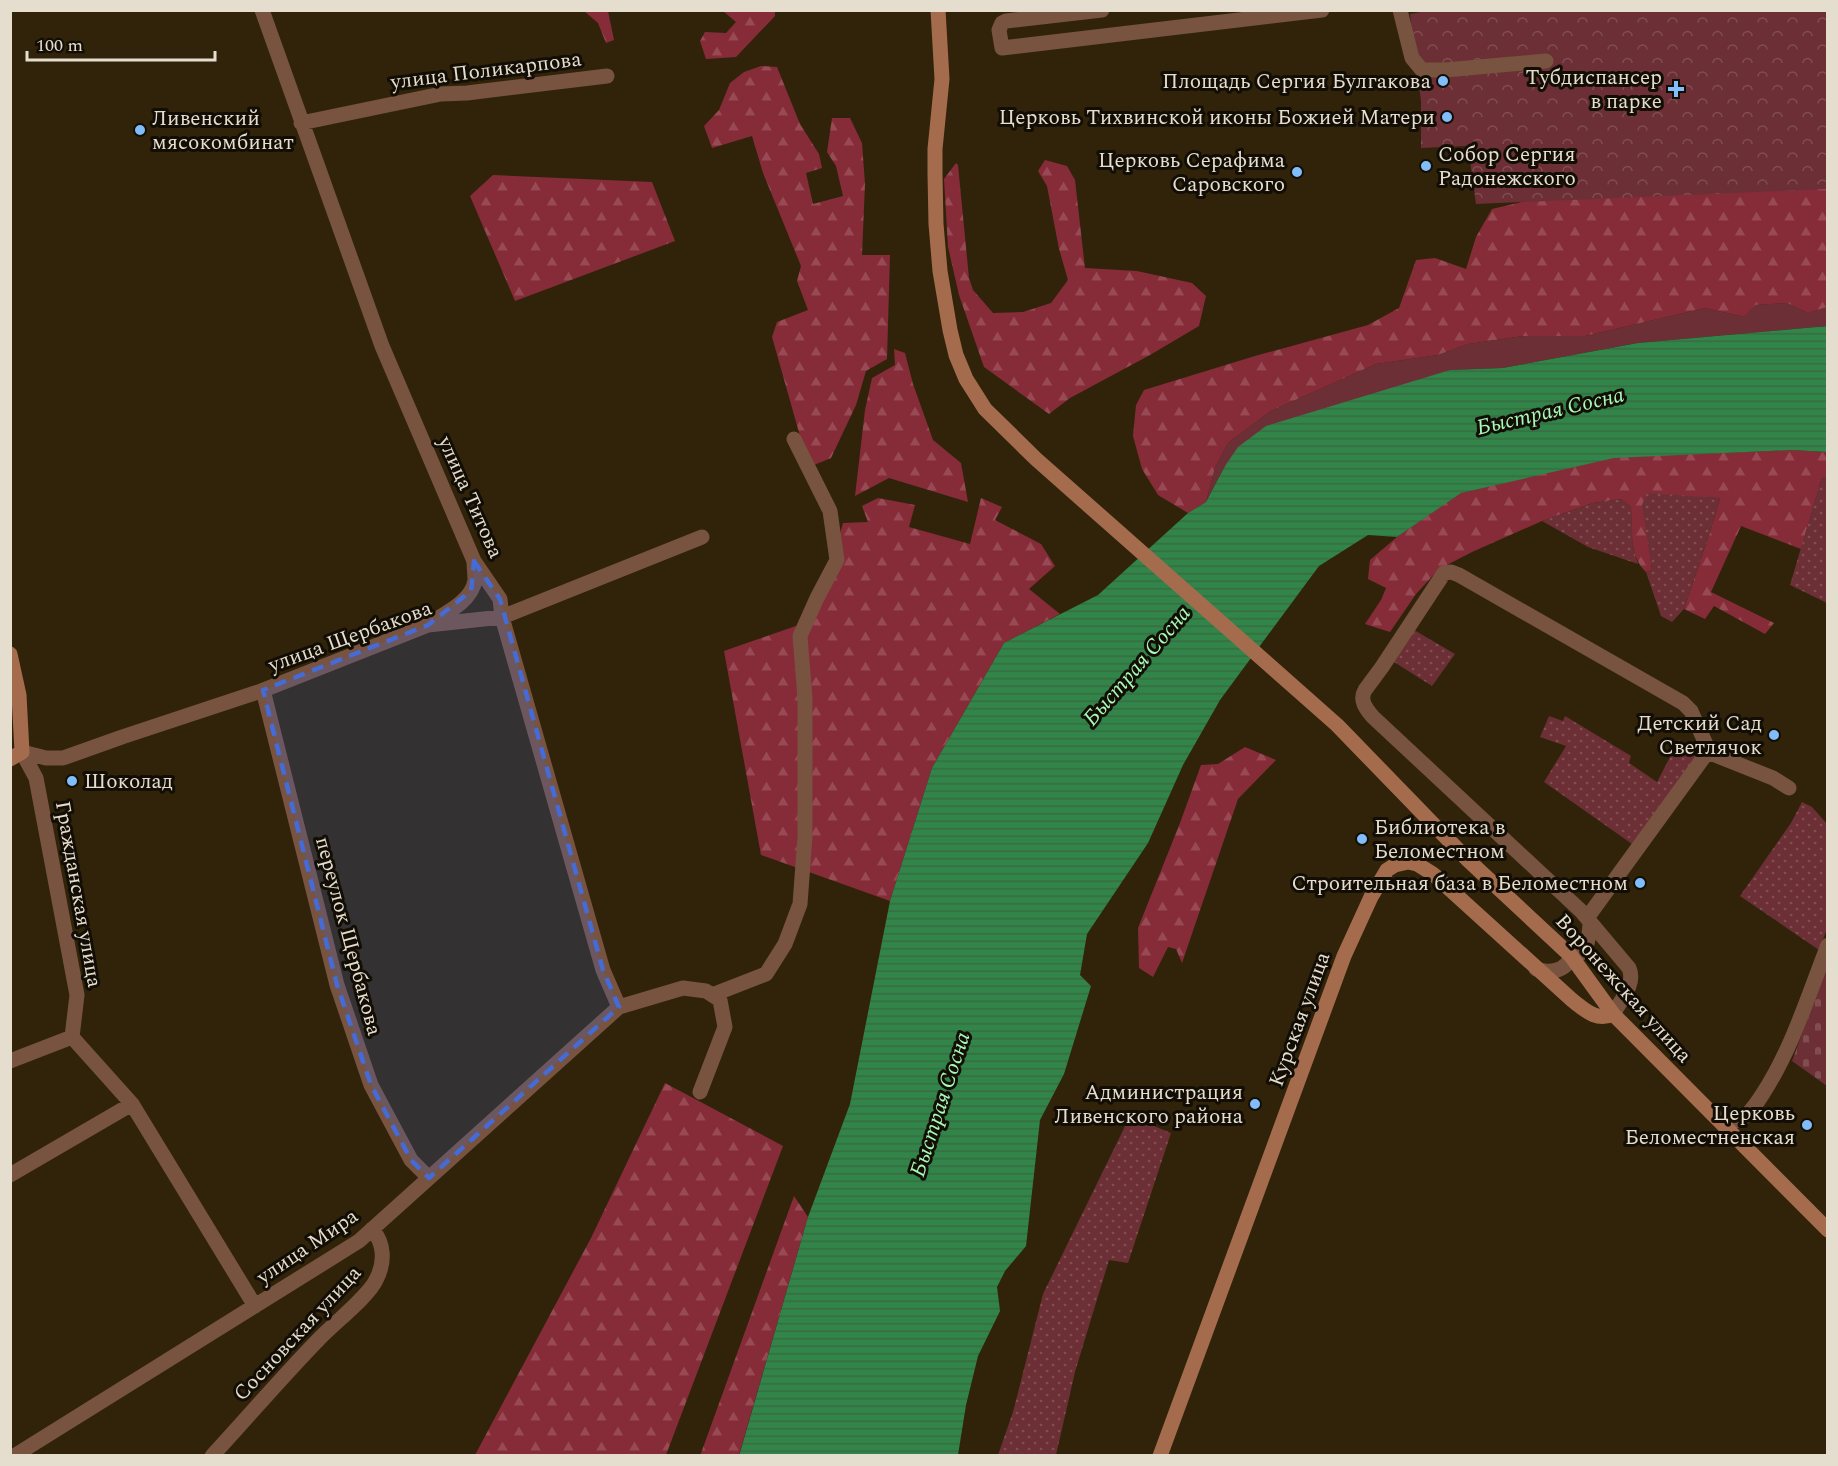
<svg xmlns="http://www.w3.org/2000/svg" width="1838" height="1466" font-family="Spectral,serif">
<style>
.grass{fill:#6b2f35}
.forest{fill:url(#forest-firs)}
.cemetery{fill:url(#cemetery-stones)}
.park{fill:url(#park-crowns)}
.garden{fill:url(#garden-dots)}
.water{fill:url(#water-rules)}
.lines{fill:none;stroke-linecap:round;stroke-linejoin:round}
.street{stroke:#775340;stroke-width:15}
.secondary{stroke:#a46c4d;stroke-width:15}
.marked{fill:#456bd6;fill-opacity:0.2;stroke:#456bd6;stroke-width:4.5;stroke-dasharray:12 8;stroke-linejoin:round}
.poi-dot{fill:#81bdfa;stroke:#130e05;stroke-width:2}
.labels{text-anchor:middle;stroke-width:6;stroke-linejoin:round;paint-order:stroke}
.street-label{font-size:21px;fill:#e5ddce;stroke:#130e05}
.poi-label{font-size:21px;fill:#e5ddce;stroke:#130e05;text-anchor:end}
.water-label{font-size:22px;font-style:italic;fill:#a7fbb7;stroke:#130e05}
</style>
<defs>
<pattern id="forest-firs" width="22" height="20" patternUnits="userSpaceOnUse" patternTransform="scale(1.5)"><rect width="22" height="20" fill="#862b38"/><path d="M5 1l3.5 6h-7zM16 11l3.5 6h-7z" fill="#974954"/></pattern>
<pattern id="cemetery-stones" width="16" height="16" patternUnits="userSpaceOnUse" patternTransform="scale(1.5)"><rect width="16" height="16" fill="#6b2f35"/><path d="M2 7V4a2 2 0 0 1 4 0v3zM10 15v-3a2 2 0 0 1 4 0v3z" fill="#804d51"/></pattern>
<pattern id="park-crowns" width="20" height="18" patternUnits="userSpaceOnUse" patternTransform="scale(1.5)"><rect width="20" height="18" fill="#6b2f35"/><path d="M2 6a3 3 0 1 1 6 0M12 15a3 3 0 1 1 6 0" fill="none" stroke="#804d51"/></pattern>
<pattern id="garden-dots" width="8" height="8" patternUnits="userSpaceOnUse" patternTransform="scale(1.5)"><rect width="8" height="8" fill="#6b2f35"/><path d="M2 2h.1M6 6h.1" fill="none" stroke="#804d51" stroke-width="1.8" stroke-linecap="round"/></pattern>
<pattern id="water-rules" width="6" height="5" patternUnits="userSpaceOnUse" patternTransform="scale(1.5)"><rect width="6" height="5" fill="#318548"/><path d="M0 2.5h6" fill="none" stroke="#396a44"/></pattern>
</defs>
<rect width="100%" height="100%" fill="#30230a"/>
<path class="grass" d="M 1787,303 L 1808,313 L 1827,307 L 1827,326 L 1638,343 L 1503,368 L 1450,370 L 1225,466 L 1206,502 L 1215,468 L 1228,443 L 1271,411 L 1376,364 L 1438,355 L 1468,344 L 1523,336 L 1585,336 L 1705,308 L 1744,317 L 1754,305 Z"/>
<path class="forest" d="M 584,11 L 608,11 L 614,40 L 606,43 L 598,23 Z
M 723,11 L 775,11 L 775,16 L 736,57 L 706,59 L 700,41 L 705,32 L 726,33 L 736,22 Z
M 761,66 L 777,67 L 800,124 L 819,154 L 822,168 L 806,173 L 813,204 L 843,196 L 836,166 L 827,152 L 832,118 L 850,118 L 862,143 L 865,184 L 862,255 L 890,255 L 887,359 L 866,371 L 856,405 L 831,458 L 814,465 L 800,436 L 772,337 L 777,322 L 808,310 L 797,281 L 801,266 L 763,173 L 752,136 L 712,148 L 704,126 L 719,110 L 730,83 L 744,72 Z
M 1045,160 L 1067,166 L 1075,180 L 1085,268 L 1137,271 L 1192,283 L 1206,296 L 1199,326 L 1150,355 L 1070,398 L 1049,414 L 984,367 L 959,295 L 948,247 L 944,179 L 956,163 L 958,165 L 969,278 L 973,290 L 993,313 L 1023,312 L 1051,303 L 1068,280 L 1059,249 L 1047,186 L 1038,171 Z
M 1827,174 L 1827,307 L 1808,313 L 1787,303 L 1755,305 L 1744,317 L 1705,308 L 1585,336 L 1523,336 L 1468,344 L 1438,355 L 1376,364 L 1271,411 L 1228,443 L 1215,468 L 1206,502 L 1188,513 L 1158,495 L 1142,469 L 1133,436 L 1136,405 L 1144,390 L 1255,356 L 1368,325 L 1399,308 L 1416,260 L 1435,258 L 1466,269 L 1476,237 L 1492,209 L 1547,196 Z
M 493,175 L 652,182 L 675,241 L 515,301 L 470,196 Z
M 894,349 L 905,353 L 913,384 L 933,440 L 961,463 L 968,502 L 889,478 L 855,496 L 865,410 L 872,378 L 895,365 Z
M 1792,450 L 1827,452 L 1827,477 L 1822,477 L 1801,549 L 1741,526 L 1711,592 L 1774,623 L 1765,634 L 1714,606 L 1705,619 L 1684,609 L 1711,529 L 1720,498 L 1694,497 L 1648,539 L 1652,570 L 1646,572 C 1629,556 1632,530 1631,507 L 1621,499 L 1593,503 L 1542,521 L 1472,552 L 1439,569 L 1416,594 L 1390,632 L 1365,624 L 1381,600 L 1386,588 L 1368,579 L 1370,560 L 1397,537 L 1460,493 L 1614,457 Z
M 878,498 L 915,505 L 909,527 L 970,544 L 981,498 L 1002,507 L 995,520 L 1041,544 L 1055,566 L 1029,589 L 1060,614 L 1004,643 L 932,768 L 890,901 L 761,855 L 724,651 L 816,619 L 843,523 L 868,522 L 862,506 Z
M 1245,747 L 1276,760 L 1238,799 L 1182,963 L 1176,949 L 1168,947 L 1153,977 L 1139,968 L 1138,928 L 1180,823 L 1201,765 L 1218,764 Z
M 665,1083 L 783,1146 L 666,1455 L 475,1455 L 591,1238 Z
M 794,1196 L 808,1217 L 739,1455 L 700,1456 Z"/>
<path class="cemetery" d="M 1827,966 L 1827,1086 L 1792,1061 Z"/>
<path class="park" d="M 1432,10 L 1827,11 L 1827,189 L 1476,204 L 1468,146 L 1421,148 L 1421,101 L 1410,14 Z"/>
<path class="garden" d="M 1822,477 L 1827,477 L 1827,603 L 1790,585 Z
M 1647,493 L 1720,498 L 1711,529 L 1684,609 L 1672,622 L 1661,616 L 1646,572 L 1652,570 L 1642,505 Z
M 1621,499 L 1631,507 L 1633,547 L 1638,564 L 1588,547 L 1542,521 L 1593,503 Z
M 1414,630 L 1455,654 L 1432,686 L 1394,662 Z
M 1549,716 L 1563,721 L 1565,716 L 1631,756 L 1629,763 L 1657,782 L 1679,740 L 1698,753 L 1632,844 L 1544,782 L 1566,746 L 1540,737 Z
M 1802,802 L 1812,807 L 1828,825 L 1827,929 L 1819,950 L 1740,896 L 1791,823 Z
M 1130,1116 L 1171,1133 L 1128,1263 L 1109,1260 L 1075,1372 L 1056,1455 L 998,1455 L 1013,1412 L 1043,1294 Z"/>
<path class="water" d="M 1827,326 L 1827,452 L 1792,450 L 1614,458 L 1461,493 L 1397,537 L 1368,535 L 1319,566 L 1220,700 L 1183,765 L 1148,843 L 1087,934 L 1080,975 L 1091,986 L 1064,1074 L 1040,1120 L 1026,1246 L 1005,1271 L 997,1287 L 1000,1311 L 978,1356 L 966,1405 L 958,1455 L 739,1456 L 808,1217 L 850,1104 L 890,901 L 932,768 L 1004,643 L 1098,595 L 1188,513 L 1206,502 L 1225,466 L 1238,447 L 1266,426 L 1450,370 L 1503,368 L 1638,343 Z"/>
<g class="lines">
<path class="street" d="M 262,10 L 382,346 L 474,561 L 500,599 L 502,617 L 603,970 L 619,1007
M 1102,10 L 1006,21 L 1002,23 L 999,30 L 1002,48 L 1322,10
M 1400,10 L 1412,58 L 1422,70 L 1445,70 L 1546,61
M 301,123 L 441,94 L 467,93 L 607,76
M 430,623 C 446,613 472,601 475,580 C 475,574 474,567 474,561
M 263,690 L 337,985 L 371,1085 L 411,1160 L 429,1178
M 22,752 L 46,758 L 63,758 L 122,737 L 261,691 L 428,625 L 502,617 L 702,537
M 22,752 L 36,778 L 77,995 L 72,1037 L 132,1104 L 255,1306
M 1587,918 L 1709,750
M 1536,969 C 1549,974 1567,971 1571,956 C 1588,956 1589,937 1590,924
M 712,995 L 766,974 L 785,944 L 800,904 L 805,837 L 805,698 L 800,636 L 817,598 L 837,560 L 830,511 L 794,439
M 1613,1014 C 1621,1000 1636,984 1629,968 L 1581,911 L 1373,717 C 1366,709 1359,700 1365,690 L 1382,667 L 1444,573 L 1451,572 L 1459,575 L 1683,703 L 1691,711 L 1710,753 L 1773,778 L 1789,788
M 10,1061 L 72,1037
M 1718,1119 C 1726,1122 1733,1123 1741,1119 C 1750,1114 1756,1104 1762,1095 C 1792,1049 1808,996 1828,945
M 10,1175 L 132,1104
M 14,1456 L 359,1241 L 619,1007 L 683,988 L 706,991 L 720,1000 L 725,1027 L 700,1092
M 212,1456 C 248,1417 282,1377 318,1340 C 333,1324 368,1297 376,1280 C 385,1263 385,1244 372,1229"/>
<path class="secondary" d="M 938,10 L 942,79 L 935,149 L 935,174 L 936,224 L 940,271 L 950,330 L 956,355 L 966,379 L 985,409 L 1036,459 L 1337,725 L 1468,860 L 1571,956 L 1613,1014 L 1828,1230
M 10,654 L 19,695 L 22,752 L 10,759
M 1160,1456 L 1344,956 L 1371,897 L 1387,870 L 1395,865 L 1408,862 L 1417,864 L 1433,874 L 1572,1000 C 1585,1010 1597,1022 1613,1014"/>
</g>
<path class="marked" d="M 474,561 L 500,599 L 603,970 L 619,1007 L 429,1178 L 411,1160 L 371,1085 L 337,985 L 263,690 L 428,625 L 471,591 Z"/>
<g class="poi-dot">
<circle cx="1443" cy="81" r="6"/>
<path d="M1673 80h6v6h6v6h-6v6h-6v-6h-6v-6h6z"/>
<circle cx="1447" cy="117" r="6"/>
<circle cx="140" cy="130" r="6"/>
<circle cx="1426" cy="166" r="6"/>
<circle cx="1297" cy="172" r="6"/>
<circle cx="1774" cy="735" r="6"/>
<circle cx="72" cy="781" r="6"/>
<circle cx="1362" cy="839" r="6"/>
<circle cx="1640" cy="883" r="6"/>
<circle cx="1255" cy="1104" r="6"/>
<circle cx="1807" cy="1125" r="6"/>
</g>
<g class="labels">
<g class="street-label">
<text transform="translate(486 70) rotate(-7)" y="7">улица Поликарпова</text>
<text transform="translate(471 497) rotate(66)" y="7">улица Титова</text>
<text transform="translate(350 636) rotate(-20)" y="7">улица Щербакова</text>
<text transform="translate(79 894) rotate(80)" y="7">Гражданская улица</text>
<text transform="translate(349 936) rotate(75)" y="7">переулок Щербакова</text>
<text transform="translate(1624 988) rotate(48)" y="7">Воронежская улица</text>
<text transform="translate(1299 1019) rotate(-70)" y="7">Курская улица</text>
<text transform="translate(307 1246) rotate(-34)" y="7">улица Мира</text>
<text transform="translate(297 1333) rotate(-47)" y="7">Сосновская улица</text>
</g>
<g class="poi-label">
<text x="1662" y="84">Тубдиспансер<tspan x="1662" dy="24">в парке</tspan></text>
<text x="1431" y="88">Площадь Сергия Булгакова</text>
<text x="1435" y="124">Церковь Тихвинской иконы Божией Матери</text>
<text x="152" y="125" text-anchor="start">Ливенский<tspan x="152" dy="24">мясокомбинат</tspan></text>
<text x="1438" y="161" text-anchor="start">Собор Сергия<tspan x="1438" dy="24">Радонежского</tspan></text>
<text x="1285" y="167">Церковь Серафима<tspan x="1285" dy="24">Саровского</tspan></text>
<text x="1762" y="730">Детский Сад<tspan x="1762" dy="24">Светлячок</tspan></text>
<text x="84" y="788" text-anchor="start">Шоколад</text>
<text x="1374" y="834" text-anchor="start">Библиотека в<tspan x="1374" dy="24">Беломестном</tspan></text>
<text x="1628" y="890">Строительная база в Беломестном</text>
<text x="1243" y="1099">Администрация<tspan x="1243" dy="24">Ливенского района</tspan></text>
<text x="1795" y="1120">Церковь<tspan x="1795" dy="24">Беломестненская</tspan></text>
</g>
<g class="water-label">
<text transform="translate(1550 410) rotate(-13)" y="8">Быстрая Сосна</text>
<text transform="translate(1136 665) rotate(-49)" y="8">Быстрая Сосна</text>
<text transform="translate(939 1104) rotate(-72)" y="8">Быстрая Сосна</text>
</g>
</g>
<rect width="1838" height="1466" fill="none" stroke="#e5ddce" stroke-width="24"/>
<path d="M27 51v9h188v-9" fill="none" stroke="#e5ddce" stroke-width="3"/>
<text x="36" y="51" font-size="18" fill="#e5ddce" stroke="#130e05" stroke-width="4.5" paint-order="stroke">100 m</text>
</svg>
